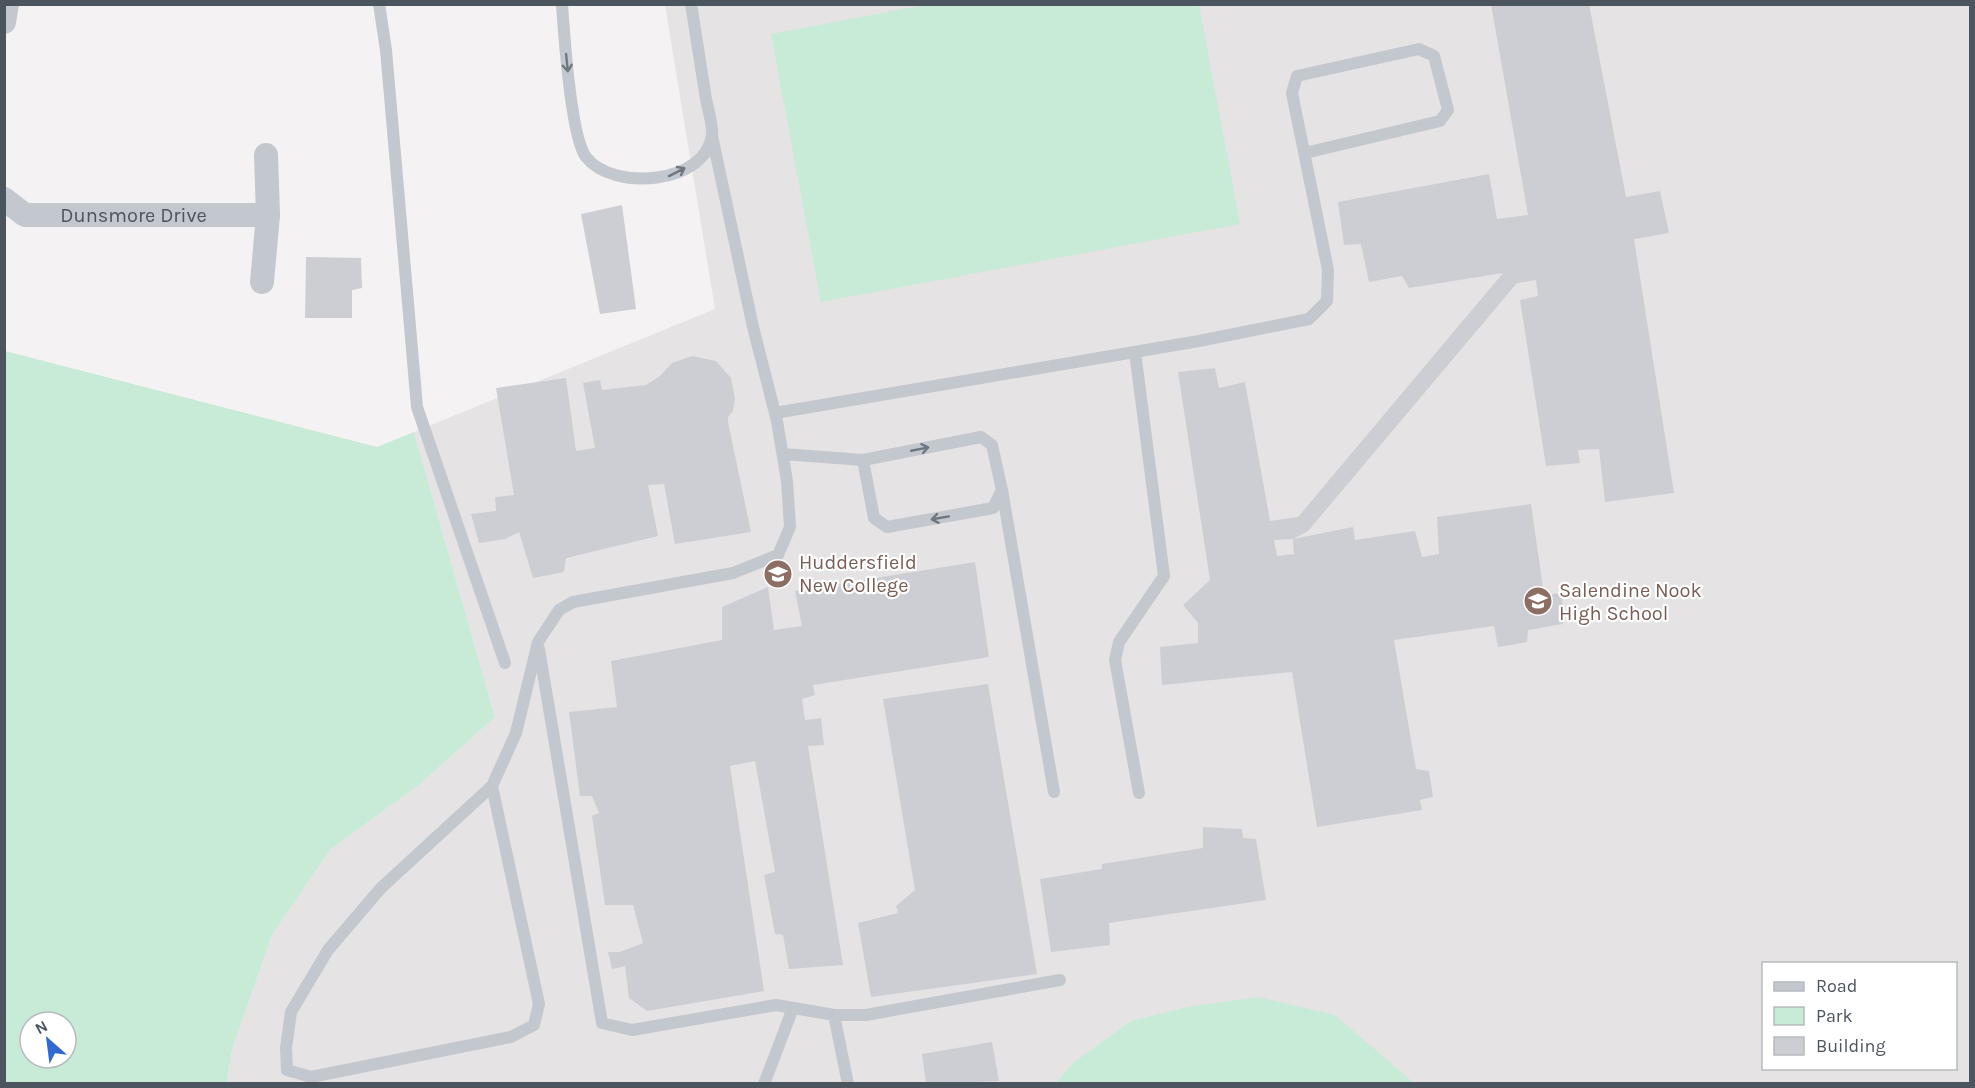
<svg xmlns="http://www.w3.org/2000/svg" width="1975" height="1088" font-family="Karla,sans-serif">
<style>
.education{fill:#e5e3e3;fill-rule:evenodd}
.green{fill:#c7ebd7;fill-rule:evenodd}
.building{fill:#cdced4}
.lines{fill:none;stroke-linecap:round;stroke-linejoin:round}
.service{stroke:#c2c8ce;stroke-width:12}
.minor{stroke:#c2c8ce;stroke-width:24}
.oneway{stroke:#6f777f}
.labels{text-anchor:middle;stroke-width:4.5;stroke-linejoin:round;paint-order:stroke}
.street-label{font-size:20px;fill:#4c545d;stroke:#fff}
.education-label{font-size:20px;fill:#785e54;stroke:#fff;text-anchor:start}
</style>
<rect width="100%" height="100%" fill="#f4f2f2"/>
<path class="education" d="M 665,5 L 1970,5 L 1970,1083 L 227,1084 L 232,1050 L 272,935 L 330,850 L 420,784 L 495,717 L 414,432 L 715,309 ZM 1764,964 L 1956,964 L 1956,1068 L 1764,1068 Z"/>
<path class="green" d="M 930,4 L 1199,5 L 1240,224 L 821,302 L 771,34 Z
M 5,351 L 377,447 L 414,432 L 495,717 L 420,784 L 330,850 L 272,935 L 232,1050 L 227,1083 L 5,1083 ZM 30,1022 L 66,1022 L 66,1058 L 30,1058 Z
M 1258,997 L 1335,1015 L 1414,1083 L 1056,1083 L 1073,1063 L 1131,1021 L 1187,1007 Z"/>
<path class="building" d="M 1491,4 L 1589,4 L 1626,197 L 1660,191 L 1669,233 L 1634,239 L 1674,493 L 1605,502 L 1599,449 L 1578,450 L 1580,463 L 1546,466 L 1520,300 L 1538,296 L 1536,280 L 1517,283 L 1308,531 L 1293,539 L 1274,540 L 1277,556 L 1294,554 L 1293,539 L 1353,527 L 1355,540 L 1415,531 L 1422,557 L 1439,554 L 1437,517 L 1531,504 L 1544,595 L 1562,593 L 1563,624 L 1528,630 L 1527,642 L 1498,647 L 1494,626 L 1394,640 L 1416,769 L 1429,771 L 1433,797 L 1420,800 L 1422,810 L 1317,827 L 1292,672 L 1162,685 L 1160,647 L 1198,643 L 1198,623 L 1183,605 L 1210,580 L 1178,372 L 1215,368 L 1219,388 L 1245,382 L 1270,521 L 1298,517 L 1503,273 L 1409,288 L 1402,276 L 1369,282 L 1361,244 L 1344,245 L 1338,202 L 1489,174 L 1497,219 L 1528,215 Z
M 622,205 L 636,309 L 600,314 L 581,214 Z
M 306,257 L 361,258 L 362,288 L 352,290 L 352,318 L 305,318 Z
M 692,356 L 716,361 L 731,378 L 735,399 L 733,411 L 728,417 L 728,422 L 751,532 L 675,544 L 664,484 L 648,485 L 658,536 L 566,558 L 564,572 L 533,578 L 519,532 L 505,539 L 479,543 L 471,514 L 496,511 L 495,497 L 514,495 L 496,388 L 566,378 L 576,451 L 595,448 L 583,383 L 600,380 L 602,390 L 646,385 L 660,376 L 672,363 Z
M 975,562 L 989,657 L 813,685 L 815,695 L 802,699 L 805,720 L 821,718 L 824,745 L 808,746 L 843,965 L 789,969 L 783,935 L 775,934 L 764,875 L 775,872 L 755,761 L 730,766 L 764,991 L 647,1011 L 629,998 L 625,966 L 612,969 L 608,952 L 620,952 L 643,943 L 633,905 L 605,905 L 592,816 L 599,813 L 592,796 L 580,796 L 569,712 L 617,707 L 611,661 L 722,640 L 722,607 L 768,587 L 774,630 L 802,626 L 795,591 Z
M 988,684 L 1037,974 L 871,997 L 858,923 L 898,913 L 896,906 L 915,890 L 883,699 Z
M 1203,827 L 1242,829 L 1243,838 L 1256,839 L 1266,900 L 1109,923 L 1110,945 L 1051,952 L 1040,879 L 1102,869 L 1102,864 L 1203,848 Z
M 992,1042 L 999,1081 L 926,1084 L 922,1054 Z"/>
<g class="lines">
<path class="service" d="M 379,4 L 386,50 L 417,407 L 505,663
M 562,4 C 564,34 571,137 586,157 C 613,192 706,184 712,135 C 713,125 708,110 706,99 C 701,68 696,36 691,4
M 1135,352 L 1164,576 L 1119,642 L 1115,660 L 1139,793
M 775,413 L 1199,341 L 1309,319 L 1327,301 L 1328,270 L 1292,93 L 1297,76 L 1419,49 L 1434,56 L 1448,110 L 1440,121 L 1305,153
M 783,454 L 863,460 L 981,437 L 992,445 L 1002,490 L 993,508 L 887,527 L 874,518 L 863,460
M 1002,490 L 1054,792
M 539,649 L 602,1023 L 632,1030 L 776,1005 L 834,1015 L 866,1015 L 1060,980
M 492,786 L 539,1004 L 534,1025 L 511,1037 L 311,1077 L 287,1070 L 286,1048 L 291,1012 L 328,950 L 381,888 L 492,786 L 516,733 L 538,642 L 559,610 L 573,602 L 733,573 L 778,555 L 790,527 L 787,481 L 777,421 L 753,327 L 712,136
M 834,1015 L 848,1084
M 764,1084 L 793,1008"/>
<g class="minor">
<path d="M 4,22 L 7,4"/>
<path id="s1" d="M 4,199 L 25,215 L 268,215"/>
<path d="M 262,282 L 268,215 L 266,155"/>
</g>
</g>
<defs><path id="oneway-shaft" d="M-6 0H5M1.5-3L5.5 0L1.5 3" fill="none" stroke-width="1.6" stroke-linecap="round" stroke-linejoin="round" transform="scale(1.5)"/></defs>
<g class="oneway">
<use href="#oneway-shaft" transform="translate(567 63) rotate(84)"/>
<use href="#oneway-shaft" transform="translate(677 172) rotate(-27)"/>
<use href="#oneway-shaft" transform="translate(920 449) rotate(-11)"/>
<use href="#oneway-shaft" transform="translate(940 518) rotate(170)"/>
</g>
<defs>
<g id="university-disc" transform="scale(1.5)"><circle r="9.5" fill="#8d6e63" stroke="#fff"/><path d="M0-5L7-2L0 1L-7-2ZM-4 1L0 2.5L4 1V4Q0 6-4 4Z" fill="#fff"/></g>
<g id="school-disc" transform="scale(1.5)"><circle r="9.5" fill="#8d6e63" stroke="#fff"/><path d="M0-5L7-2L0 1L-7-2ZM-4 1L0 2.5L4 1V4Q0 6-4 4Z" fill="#fff"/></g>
</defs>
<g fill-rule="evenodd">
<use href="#university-disc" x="778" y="574"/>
<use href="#school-disc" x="1538" y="601"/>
</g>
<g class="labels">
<g class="street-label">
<text dy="7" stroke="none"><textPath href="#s1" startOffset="135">Dunsmore Drive</textPath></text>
</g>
<g class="education-label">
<text x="799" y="569">Huddersfield<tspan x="799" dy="23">New College</tspan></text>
<text x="1559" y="597">Salendine Nook<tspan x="1559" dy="23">High School</tspan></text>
</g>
</g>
<rect width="1975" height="1088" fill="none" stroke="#4c545d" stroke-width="12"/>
<rect x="1762" y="962" width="195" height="108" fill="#ffffff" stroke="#b7bbbe" stroke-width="1.5"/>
<rect x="1774" y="982" width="30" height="9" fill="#c2c8ce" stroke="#b7bbbe" stroke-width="1.5"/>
<text x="1816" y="992" font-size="18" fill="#4c545d">Road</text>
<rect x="1774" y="1007" width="30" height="18" fill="#c7ebd7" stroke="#b7bbbe" stroke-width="1.5"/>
<text x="1816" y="1022" font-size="18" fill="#4c545d">Park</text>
<rect x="1774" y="1037" width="30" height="18" fill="#cdced4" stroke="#b7bbbe" stroke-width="1.5"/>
<text x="1816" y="1052" font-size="18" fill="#4c545d">Building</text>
<g transform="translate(48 1040) rotate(332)"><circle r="28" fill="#ffffff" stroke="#b7bbbe" stroke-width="1.5"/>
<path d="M0-4.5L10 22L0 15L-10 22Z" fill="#306ad0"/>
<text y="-9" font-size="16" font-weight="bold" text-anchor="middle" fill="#4c545d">N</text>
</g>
</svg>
